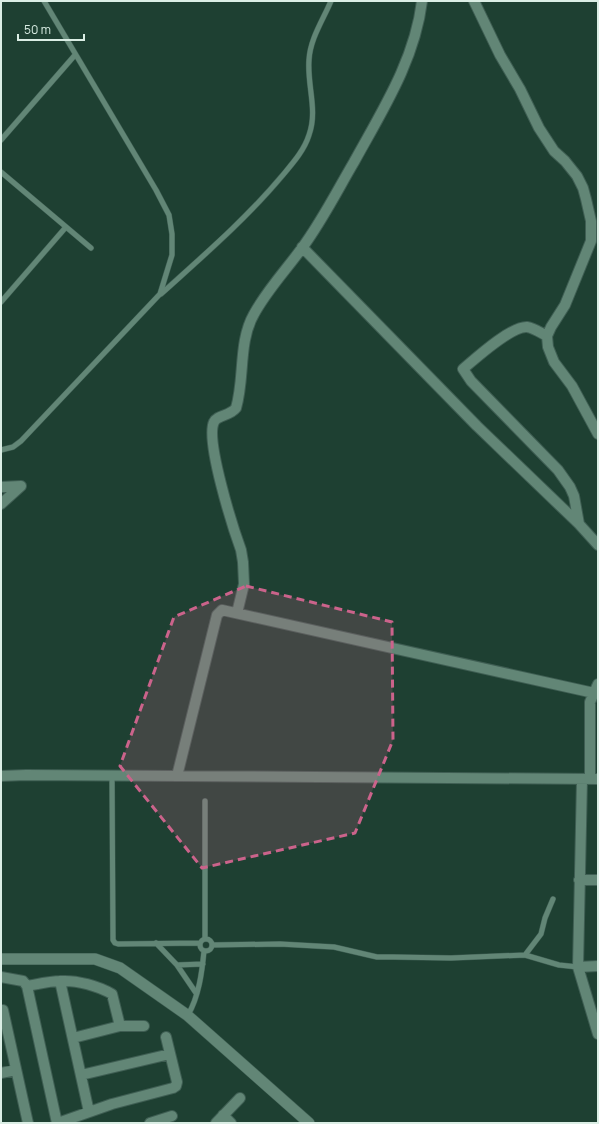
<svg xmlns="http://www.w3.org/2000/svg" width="599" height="1124" font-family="Manrope,sans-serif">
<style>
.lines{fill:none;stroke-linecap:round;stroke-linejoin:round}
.service-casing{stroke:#3f5e53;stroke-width:6}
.minor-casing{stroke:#3f5e53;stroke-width:12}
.tertiary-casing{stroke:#3f5e53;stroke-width:12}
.service{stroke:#628676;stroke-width:5}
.minor{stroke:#628676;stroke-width:10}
.tertiary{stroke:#628676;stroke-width:11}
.marked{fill:#cb638b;fill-opacity:0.2;stroke:#cb638b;stroke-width:3;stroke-dasharray:8 5;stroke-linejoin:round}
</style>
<rect width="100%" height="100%" fill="#1e4032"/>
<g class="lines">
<g class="service-casing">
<path id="service" d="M 1,140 L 75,55
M 1,172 L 91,248
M 161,294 C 203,256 246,219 282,176 C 292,164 304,151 309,135 C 318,110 307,86 309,60 C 310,39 323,20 331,1
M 1,302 L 66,227
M 1,450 L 13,447 L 21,441 L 160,294 L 172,255 L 172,234 L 169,215 L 156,190 L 44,1
M 112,776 L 113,940 L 115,943 L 118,944 L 200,943
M 205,938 L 205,801
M200 945a6 6 0 1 1 12 0a6 6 0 1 1-12 0Z
M 156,943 L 177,965 L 196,993
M 212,945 L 280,944 L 334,947 L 377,957 L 393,957 L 451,958 L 525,955 L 559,965 L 578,967
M 525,955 L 541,934 L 545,918 L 553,899
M 177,965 L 203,964
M 188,1015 C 199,996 202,972 204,951"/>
</g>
<g class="minor-casing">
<path id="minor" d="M 474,1 L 500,55 L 520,89 L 539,128 L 554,151 L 565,161 L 577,176 L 583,188 L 586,199 L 591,221 L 591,241 L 565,305 L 551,327 L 547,336 L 548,347 L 554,362 L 572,386 L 598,434
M 302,247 L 477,426 L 579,524
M 547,336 C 541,333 534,328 527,327 C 511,326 476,358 463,369 L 471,381 L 558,470 L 570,487 L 574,496 L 579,524 L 598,545
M 1,487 L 21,486
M 1,504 L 21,486
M 237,613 L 244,584 L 243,562 L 241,550 C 233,528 205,440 214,422 C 217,415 230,416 236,408 C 245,378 238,342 254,314 C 267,290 286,270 302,248 C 322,221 337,191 354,162 C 382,111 415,60 422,1
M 1,776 L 26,775 L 598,779
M 177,776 L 217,615 L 222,610 L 594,693
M 582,779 L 578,967 L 598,966
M 590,779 L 590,702 L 598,684
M 579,880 L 598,880
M 578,967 L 598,1034
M 1,977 L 23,981 L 27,986 L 57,1123
M 60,981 L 89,1112
M 27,986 C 38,984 50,981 61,981 C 77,980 98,986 112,994 L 120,1026
M 3,1010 L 28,1123
M 73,1038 L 120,1026 L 144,1026
M 1,1073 L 16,1070
M 81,1075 L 170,1054
M 223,1115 L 231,1123
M 58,1123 L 112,1104 L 173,1088 L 176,1086 L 177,1082 L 166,1037
M 150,1123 L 172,1116
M 216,1123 L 240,1098"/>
</g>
<g class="tertiary-casing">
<path id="tertiary" d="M 1,959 L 95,959 L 120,968 L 187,1015 L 309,1123"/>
</g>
<use href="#service" class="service"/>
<use href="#minor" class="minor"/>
<use href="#tertiary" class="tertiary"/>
</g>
<path class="marked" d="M 246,586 L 392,622 L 393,740 L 355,833 L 202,868 L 120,766 L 174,617 Z"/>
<rect width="599" height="1124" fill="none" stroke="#dbeee5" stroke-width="4"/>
<path d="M18 34v6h66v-6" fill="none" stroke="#dbeee5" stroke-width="2"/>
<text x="24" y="34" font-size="12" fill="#dbeee5" stroke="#1e4032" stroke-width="3" paint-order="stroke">50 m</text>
</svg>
